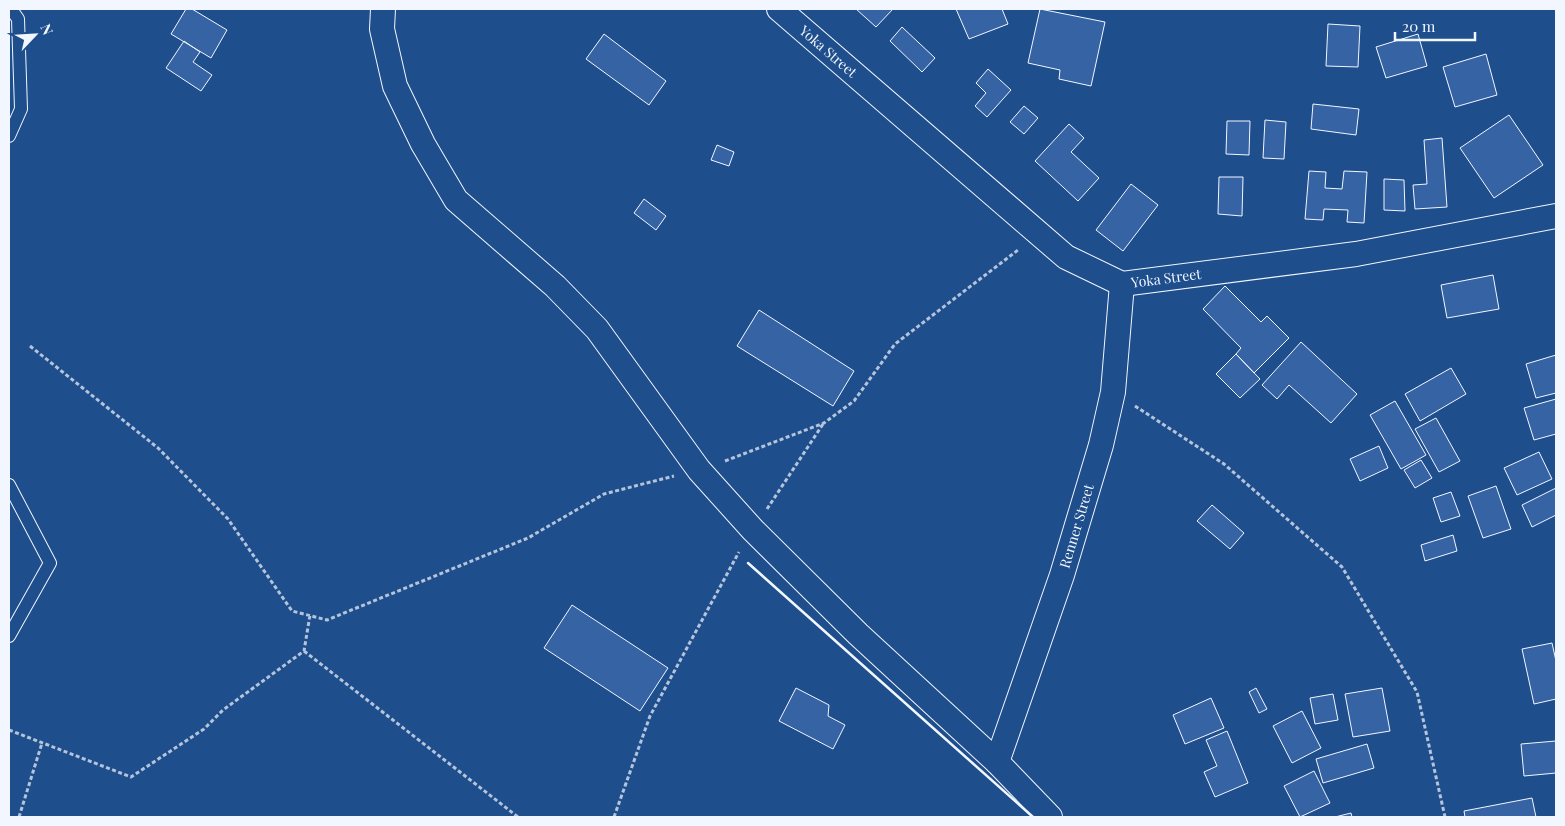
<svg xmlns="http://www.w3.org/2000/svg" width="1565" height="826" font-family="'Playfair Display',serif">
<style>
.building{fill:#3563a3;stroke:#f2f6ff}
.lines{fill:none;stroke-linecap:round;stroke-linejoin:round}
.lane-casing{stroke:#f2f6ff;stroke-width:14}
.street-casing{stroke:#f2f6ff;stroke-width:26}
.path{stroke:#b3c4dc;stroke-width:3;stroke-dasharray:4 2.5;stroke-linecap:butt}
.lane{stroke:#1f4e8c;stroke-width:12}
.street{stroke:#1f4e8c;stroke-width:24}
.wall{stroke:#f2f6ff;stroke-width:2.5}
.labels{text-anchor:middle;stroke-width:4;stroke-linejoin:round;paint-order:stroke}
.street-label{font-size:14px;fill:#f2f6ff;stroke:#1f4e8c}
</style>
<rect width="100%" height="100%" fill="#1f4e8c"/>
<path class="building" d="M 186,9 L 192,9 L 227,30 L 211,58 L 171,34 Z
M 856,9 L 893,9 L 876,27 Z
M 956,9 L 1002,9 L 1008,24 L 969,39 Z
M 1040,9 L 1105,22 L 1091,86 L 1059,79 L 1060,70 L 1028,63 Z
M 1328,24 L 1360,26 L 1358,67 L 1326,66 Z
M 902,27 L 935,58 L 922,72 L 890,41 Z
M 604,34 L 666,81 L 649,105 L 586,59 Z
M 1418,34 L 1427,66 L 1386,78 L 1376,47 Z
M 184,41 L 200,52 L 193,62 L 212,75 L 201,91 L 166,68 Z
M 1486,54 L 1497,95 L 1455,107 L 1443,67 Z
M 988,69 L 1011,90 L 987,117 L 975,106 L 986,93 L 976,83 Z
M 1313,104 L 1359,109 L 1356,135 L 1311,129 Z
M 1024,106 L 1038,118 L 1024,134 L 1010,122 Z
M 1509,115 L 1543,165 L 1494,198 L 1460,148 Z
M 1265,120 L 1286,122 L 1284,159 L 1263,158 Z
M 1227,121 L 1250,121 L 1249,155 L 1226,154 Z
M 1069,124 L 1084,138 L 1071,152 L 1099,178 L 1078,201 L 1035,161 Z
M 1442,138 L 1447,207 L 1415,209 L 1413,185 L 1427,184 L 1424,140 Z
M 717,145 L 734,152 L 729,166 L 711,160 Z
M 1309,171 L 1326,172 L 1325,188 L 1342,189 L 1344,171 L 1367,172 L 1364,223 L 1347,222 L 1348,210 L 1324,209 L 1323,220 L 1305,219 Z
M 1219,177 L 1243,177 L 1242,216 L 1218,214 Z
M 1384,179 L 1404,180 L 1405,211 L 1384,210 Z
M 1131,184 L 1158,205 L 1123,251 L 1096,230 Z
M 644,199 L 666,216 L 656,230 L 634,213 Z
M 1493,275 L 1499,309 L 1447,318 L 1441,285 Z
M 1225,286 L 1261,322 L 1267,316 L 1289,338 L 1254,373 L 1236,354 L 1241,348 L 1203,309 Z
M 759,310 L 854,371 L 833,406 L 737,346 Z
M 1301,342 L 1357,394 L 1331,423 L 1289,385 L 1277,399 L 1262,385 Z
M 1236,354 L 1260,379 L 1240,398 L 1216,374 Z
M 1556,355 L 1556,393 L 1536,398 L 1526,364 Z
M 1451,368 L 1466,394 L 1420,421 L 1405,394 Z
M 1556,399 L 1556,434 L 1534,440 L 1524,408 Z
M 1395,401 L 1426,455 L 1401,469 L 1370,415 Z
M 1436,418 L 1460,461 L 1439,472 L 1415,429 Z
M 1379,446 L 1388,468 L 1360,481 L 1350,459 Z
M 1539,452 L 1552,479 L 1517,495 L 1504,468 Z
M 1421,460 L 1432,478 L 1415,488 L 1404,470 Z
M 1496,486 L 1511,529 L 1483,538 L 1468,496 Z
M 1556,488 L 1556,515 L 1532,527 L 1522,505 Z
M 1451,492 L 1460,516 L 1441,522 L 1433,498 Z
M 1212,505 L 1244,533 L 1230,549 L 1197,521 Z
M 1453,535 L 1457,551 L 1425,561 L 1421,545 Z
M 572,605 L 668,668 L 640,711 L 544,648 Z
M 1552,643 L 1556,661 L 1556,699 L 1534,704 L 1522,649 Z
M 796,688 L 829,705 L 828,716 L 845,725 L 833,749 L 779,721 Z
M 1256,688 L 1267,709 L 1259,713 L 1249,692 Z
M 1382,688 L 1390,731 L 1353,737 L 1345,694 Z
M 1333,694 L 1338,720 L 1315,724 L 1310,698 Z
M 1211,698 L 1224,728 L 1185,744 L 1173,715 Z
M 1302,711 L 1321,748 L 1292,763 L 1273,726 Z
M 1227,731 L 1248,783 L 1215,797 L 1204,772 L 1217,766 L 1206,740 Z
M 1556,741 L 1556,773 L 1524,776 L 1521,744 Z
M 1367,744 L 1374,768 L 1323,783 L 1316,759 Z
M 1314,771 L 1330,803 L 1300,817 L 1284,786 Z
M 1532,798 L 1536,817 L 1465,817 L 1464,811 Z
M 1351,813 L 1352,817 L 1335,817 Z"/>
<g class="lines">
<g class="lane-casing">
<path id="lane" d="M 9,136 L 21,109 L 18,19 L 11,9
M 9,485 L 50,563 L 9,636"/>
</g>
<g class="street-casing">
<g id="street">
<path d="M 383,9 L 382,29 L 395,86 L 423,144 L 456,200 L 555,286 L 597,329 L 699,470 L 753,530 L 858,634 L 997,762 L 1050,817"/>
<path id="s1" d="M 779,9 L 1066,257 L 1122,284 L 1356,254 L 1556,216"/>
<path id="s2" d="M 997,762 L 1062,575 L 1101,445 L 1113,392 L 1122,284"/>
</g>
</g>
<path class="path" d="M 30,346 L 158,448 L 228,519 L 292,611 L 327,620 L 528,538 L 604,494 L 674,476
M 1135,406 L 1224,464 L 1342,567 L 1417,692 L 1445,817
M 725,461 L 824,423 L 854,401 L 895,344 L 1018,250
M 767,509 L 823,424
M 304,651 L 518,817
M 9,730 L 131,777 L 204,729 L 223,710 L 304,651 L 310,615
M 19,817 L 42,743
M 614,817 L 650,716 L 739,552"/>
<use href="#lane" class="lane"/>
<use href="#street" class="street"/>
<path class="wall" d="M 748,563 L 1033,817"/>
</g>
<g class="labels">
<g class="street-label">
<text dy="5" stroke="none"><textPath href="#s1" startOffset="65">Yoka Street</textPath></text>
<text dy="5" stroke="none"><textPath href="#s1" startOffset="486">Yoka Street</textPath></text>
<text dy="5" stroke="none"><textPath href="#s2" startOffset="249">Renner Street</textPath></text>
</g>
</g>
<rect width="1565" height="826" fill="none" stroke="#f2f6ff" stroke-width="20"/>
<g transform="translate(35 35) rotate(65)" stroke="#1f4e8c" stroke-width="4" paint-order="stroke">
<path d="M0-4L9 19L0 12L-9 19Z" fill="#f2f6ff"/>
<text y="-8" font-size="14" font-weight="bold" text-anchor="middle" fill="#f2f6ff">N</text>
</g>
<path d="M1395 32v8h80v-8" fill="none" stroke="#f2f6ff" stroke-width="2.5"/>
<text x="1402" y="32" font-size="15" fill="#f2f6ff" stroke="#1f4e8c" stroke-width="4" paint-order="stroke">20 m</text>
</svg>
